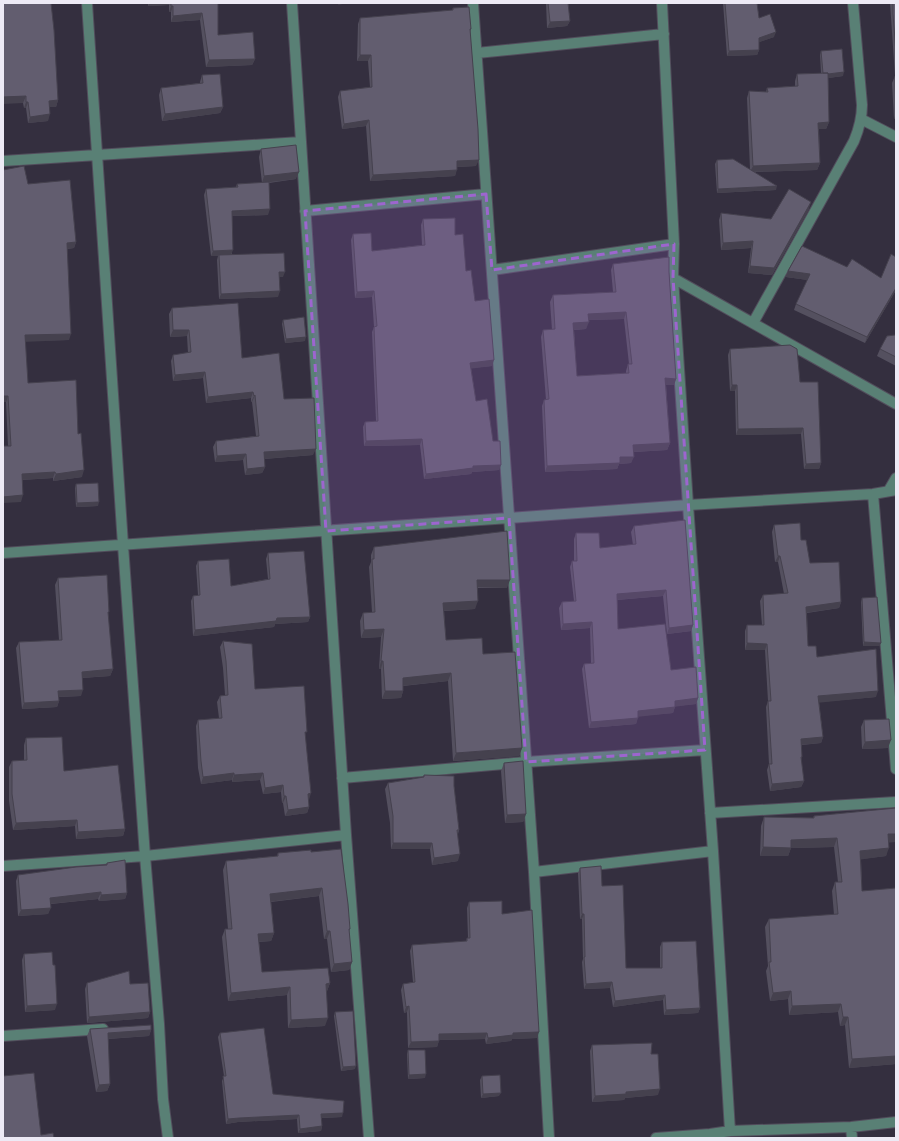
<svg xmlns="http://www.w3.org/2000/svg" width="899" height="1141" font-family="'Archivo Narrow',sans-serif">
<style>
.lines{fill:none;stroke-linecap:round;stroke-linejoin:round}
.minor-casing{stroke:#524d5c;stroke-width:12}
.minor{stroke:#598075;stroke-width:10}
.wall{fill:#54505f;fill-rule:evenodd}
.shaded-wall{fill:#45414e}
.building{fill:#625d6f;stroke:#45414e;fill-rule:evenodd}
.marked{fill:#9d65cf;fill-opacity:0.2;stroke:#9d65cf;stroke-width:3;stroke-dasharray:8 5;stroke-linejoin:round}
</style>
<rect width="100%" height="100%" fill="#342f3f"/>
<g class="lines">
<g class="minor-casing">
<path id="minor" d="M 87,3 L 123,545 L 145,856 L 159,1024 L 163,1099 L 168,1138
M 292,3 L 346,835 L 369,1138
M 473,3 L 534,872 L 549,1138
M 662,3 L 674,244 L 673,278 L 688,505 L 713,851 L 730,1131
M 477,53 L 664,34
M 861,119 L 896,137
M 3,161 L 301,142
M 305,211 L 486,194
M 492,270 L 674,244
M 673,278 L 896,404
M 753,323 L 854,141 C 859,129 862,118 862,105 L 853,3
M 889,490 L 896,478
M 873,494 L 896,769
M 3,553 L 509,518 L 688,505 L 873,494 L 896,490
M 342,778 L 526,762 L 705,750
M 710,813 L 896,802
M 3,866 L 145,856 L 346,835
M 534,872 L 713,851
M 3,1036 L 103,1029
M 851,1127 L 852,1138
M 656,1138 L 710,1134 L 730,1131 L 851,1127 L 896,1122"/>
</g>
<use href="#minor" class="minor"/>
</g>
<path class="wall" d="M 3,3 L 58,100 L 56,107 L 49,107 L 48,121 L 28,123 L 26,108 L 24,108 Z
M 148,3 L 218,3 L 218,35 L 255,59 L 252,65 L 206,67 L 200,20 L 171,22 L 171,12 L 169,12 L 169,5 L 148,6 Z
M 546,3 L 568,3 L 570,21 L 567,26 L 547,28 Z
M 723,3 L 757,3 L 759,18 L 774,37 L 759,42 L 759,50 L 757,55 L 727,56 Z
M 890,3 L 896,3 L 896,119 L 894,119 L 892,83 L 895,76 Z
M 453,8 L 471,29 L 470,32 L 476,166 L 457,167 L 455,176 L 370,181 L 366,126 L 342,129 L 338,97 L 340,91 L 370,87 L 368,61 L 357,61 L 358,24 L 360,18 L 452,10 Z
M 821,51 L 843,76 L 828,78 L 829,122 L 826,129 L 819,129 L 820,163 L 817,170 L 755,172 L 776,190 L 717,193 L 715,164 L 717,160 L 750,169 L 747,98 L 749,91 L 766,92 L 767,88 L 795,86 L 795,81 L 797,74 L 821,73 L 820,55 Z
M 202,75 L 223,107 L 220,113 L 162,121 L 159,95 L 161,88 L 200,83 L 200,82 Z
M 261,149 L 296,179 L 269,183 L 268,215 L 232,216 L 232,254 L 283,277 L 279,277 L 278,297 L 219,299 L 217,260 L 218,256 L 211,256 L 204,195 L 206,189 L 236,187 L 237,184 L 262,183 L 259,157 Z
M 28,184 L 76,242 L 74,248 L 67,249 L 69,340 L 25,341 L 28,383 L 78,434 L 82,477 L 53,481 L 53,478 L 22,480 L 21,502 L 8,446 L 6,402 Z
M 809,209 L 772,275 L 748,273 L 751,248 L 721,250 L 719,220 L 721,213 L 771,219 Z
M 423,219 L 455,235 L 475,301 L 492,366 L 471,368 L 476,401 L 493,441 L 499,470 L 472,472 L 471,474 L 424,479 L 420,445 L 364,446 L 363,427 L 365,422 L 376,421 L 372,332 L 374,327 L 372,297 L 355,298 L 351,240 L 353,234 L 372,251 L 422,245 L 421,225 Z
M 613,264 L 669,272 L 676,379 L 674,385 L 666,385 L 670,443 L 667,450 L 634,452 L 631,463 L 619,464 L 617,469 L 545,472 L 542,406 L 544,400 L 546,400 L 541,337 L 543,330 L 552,330 L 550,302 L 553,295 L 613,292 L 611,270 ZM 624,319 L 629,364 L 628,364 L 626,371 L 626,373 L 577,376 L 574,330 L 586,329 L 588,320 Z
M 847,267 L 881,278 L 896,290 L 865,343 L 794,310 L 796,304 L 808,280 L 786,277 L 788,271 Z
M 172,308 L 242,358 L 284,399 L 313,455 L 264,459 L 265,467 L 262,473 L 245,475 L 243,460 L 215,462 L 213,447 L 216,441 L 256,436 L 252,402 L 251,402 L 251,398 L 206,403 L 203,378 L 173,381 L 171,361 L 173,355 L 188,353 L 187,336 L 170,337 L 169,314 Z
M 283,320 L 305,341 L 285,343 L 282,324 Z
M 896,336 L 896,366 L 877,356 L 880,349 Z
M 730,349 L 800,382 L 821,463 L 819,469 L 804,469 L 801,434 L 736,435 L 735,391 L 730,391 L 728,355 Z
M 76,484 L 98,506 L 76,507 L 75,488 Z
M 774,525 L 801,540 L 810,563 L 841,602 L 839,608 L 807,613 L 808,646 L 817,657 L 876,697 L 819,702 L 823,737 L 821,743 L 802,745 L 802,757 L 801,759 L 804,781 L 801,787 L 770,791 L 767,770 L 769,764 L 766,707 L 768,701 L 765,650 L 745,650 L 745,631 L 747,625 L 762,625 L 760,601 L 763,595 L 784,594 L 778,562 L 775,562 L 772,532 Z
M 634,526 L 693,625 L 691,631 L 667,634 L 663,596 L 617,600 L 618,629 L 671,670 L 698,698 L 696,704 L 675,706 L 673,713 L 638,716 L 636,724 L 589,728 L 582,669 L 584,664 L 591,663 L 590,628 L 561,630 L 559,608 L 562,602 L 574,601 L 570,567 L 572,561 L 574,561 L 574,539 L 576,533 L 600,548 L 633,545 L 631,532 Z
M 374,547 L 507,588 L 477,588 L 475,609 L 444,611 L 446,640 L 483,654 L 522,748 L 519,756 L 453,761 L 448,681 L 403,686 L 403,691 L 401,698 L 382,699 L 381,669 L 379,669 L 381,637 L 361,638 L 360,621 L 363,613 L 372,612 L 369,567 L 371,562 L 371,555 Z
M 268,553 L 310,617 L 308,622 L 275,624 L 274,627 L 193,636 L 191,601 L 193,596 L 198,595 L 196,566 L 198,561 L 231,586 L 268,579 L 266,559 Z
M 58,578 L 108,616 L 113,669 L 110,676 L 82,678 L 81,696 L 59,697 L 59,701 L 57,707 L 22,709 L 16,648 L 19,642 L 59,640 L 55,585 Z
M 862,598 L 881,643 L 879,646 L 863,646 L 861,602 Z
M 223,641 L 255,689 L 305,736 L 309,807 L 307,813 L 285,816 L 283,803 L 282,803 L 281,792 L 263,794 L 260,780 L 232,782 L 232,780 L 201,784 L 198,768 L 196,726 L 198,720 L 219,718 L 217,702 L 220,696 L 225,695 L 223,668 L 220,647 Z
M 864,720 L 888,748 L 862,749 L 861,727 Z
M 26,738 L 64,771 L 125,829 L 123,836 L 76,839 L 75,826 L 13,830 L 9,801 L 9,767 L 12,761 L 24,760 L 24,745 Z
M 504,763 L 526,814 L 523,822 L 505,823 L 501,771 Z
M 424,775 L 454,786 L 459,830 L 458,834 L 458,861 L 432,865 L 430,849 L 391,849 L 390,823 L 385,789 L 388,783 L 423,777 Z
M 896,808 L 896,842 L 889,842 L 886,856 L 861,859 L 862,891 L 896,888 L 896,1064 L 849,1068 L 845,1025 L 840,1026 L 838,1012 L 789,1015 L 788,999 L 770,1001 L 766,971 L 768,966 L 765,927 L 769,919 L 834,915 L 832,891 L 835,882 L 838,882 L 834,847 L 791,848 L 788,856 L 760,856 L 761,826 L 764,817 L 813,818 L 814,816 Z
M 311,852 L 350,929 L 349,932 L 352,962 L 349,970 L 331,972 L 327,939 L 324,939 L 319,896 L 271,902 L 274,933 L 271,941 L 259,942 L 262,972 L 330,983 L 327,991 L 325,1026 L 288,1028 L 287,995 L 228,1001 L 222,937 L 225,929 L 228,929 L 223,870 L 226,861 L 277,856 L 278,853 Z
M 107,863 L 127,893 L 125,899 L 99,901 L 98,899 L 51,904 L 48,914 L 18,916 L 16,881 L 18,875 L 106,865 Z
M 580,868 L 602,886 L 626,968 L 660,968 L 660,947 L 662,942 L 700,1008 L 698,1013 L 664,1015 L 663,1000 L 613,1007 L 610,988 L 584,989 L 582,962 L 583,959 L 582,919 L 580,919 L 578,873 Z
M 469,902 L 502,914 L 537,1038 L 512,1039 L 511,1041 L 486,1044 L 485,1039 L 439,1040 L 437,1047 L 408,1048 L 407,1012 L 404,1013 L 401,990 L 403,984 L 413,982 L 410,951 L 412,945 L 466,941 L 467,938 L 468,938 L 467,908 Z
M 24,954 L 53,965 L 55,1010 L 25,1012 L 22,960 Z
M 87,983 L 130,984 L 150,1012 L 148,1018 L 87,1023 L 85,989 Z
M 335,1012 L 355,1069 L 341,1071 L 334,1016 Z
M 90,1029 L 151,1030 L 149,1036 L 108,1039 L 110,1084 L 107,1091 L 96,1092 L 87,1036 Z
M 220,1033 L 273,1094 L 342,1117 L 322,1118 L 322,1126 L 321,1131 L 298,1133 L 297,1119 L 238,1122 L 226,1124 L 222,1081 L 224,1076 L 218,1037 Z
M 592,1045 L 651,1054 L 658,1095 L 625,1098 L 624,1100 L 592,1102 L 590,1051 Z
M 408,1050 L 425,1078 L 408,1079 L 407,1054 Z
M 482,1076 L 499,1096 L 481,1098 L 480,1080 Z"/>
<path class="shaded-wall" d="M 149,3 L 169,3 L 169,5 L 148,6 Z
M 339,3 L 347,3 L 338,5 Z
M 171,6 L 173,6 L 171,12 L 169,12 Z
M 202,13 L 200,20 L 171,22 L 173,16 Z
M 570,21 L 567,26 L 547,28 L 550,22 Z
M 776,32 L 774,37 L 757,43 L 759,38 Z
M 759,50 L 757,55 L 727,56 L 729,51 Z
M 360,55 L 371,55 L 368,61 L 357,61 Z
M 255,59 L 252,65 L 206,67 L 209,60 Z
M 844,72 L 843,76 L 822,79 L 823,75 Z
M 26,96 L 23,103 L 3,104 L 3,97 Z
M 58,100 L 56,107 L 46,107 L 49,101 Z
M 26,102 L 28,102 L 26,108 L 24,108 Z
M 223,107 L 220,113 L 162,121 L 165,114 Z
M 896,113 L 896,119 L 894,119 Z
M 50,114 L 48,121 L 28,123 L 30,117 Z
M 369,120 L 366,126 L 342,129 L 344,124 Z
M 829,122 L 826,129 L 816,129 L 818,123 Z
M 479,160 L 476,166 L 455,167 L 457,161 Z
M 820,163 L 817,170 L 750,172 L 753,166 Z
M 457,170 L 455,176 L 370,181 L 373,175 Z
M 299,172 L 296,179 L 262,183 L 264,176 Z
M 777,186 L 776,190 L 717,193 L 718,189 Z
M 811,202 L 809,209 L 772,275 L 748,273 L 750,266 Z
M 270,209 L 268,215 L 230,216 L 232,211 Z
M 753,241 L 751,248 L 721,250 L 723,243 Z
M 76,242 L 74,248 L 65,249 L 67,243 Z
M 233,250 L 231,255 L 219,255 L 218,256 L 211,256 L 213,251 Z
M 788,271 L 810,274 L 808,280 L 786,277 Z
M 279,272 L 285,272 L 283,277 L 277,277 Z
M 896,288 L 896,290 L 865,343 L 867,337 Z
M 280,291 L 278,297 L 219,299 L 221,294 Z
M 374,291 L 372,297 L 355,298 L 357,292 Z
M 626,312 L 624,319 L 586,320 L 588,314 Z
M 589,322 L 586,329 L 571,330 L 573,323 Z
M 173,330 L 189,330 L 187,336 L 170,337 Z
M 71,334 L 69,340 L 22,342 L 25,335 Z
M 306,337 L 305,341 L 285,343 L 286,339 Z
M 494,360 L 492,366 L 468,369 L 470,363 Z
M 205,372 L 203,378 L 173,381 L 175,375 Z
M 665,378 L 676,379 L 674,385 L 663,385 Z
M 732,385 L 737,385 L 735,391 L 730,391 Z
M 253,392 L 251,398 L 206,403 L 208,397 Z
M 255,395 L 252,402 L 251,402 L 254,396 Z
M 3,396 L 8,396 L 6,402 L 3,402 Z
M 803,428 L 801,434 L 736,435 L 738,429 Z
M 422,439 L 420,445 L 364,446 L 366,441 Z
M 670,443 L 667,450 L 631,452 L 633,445 Z
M 316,449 L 313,455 L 262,459 L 264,452 Z
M 246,454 L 243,460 L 215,462 L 217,456 Z
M 620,457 L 634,457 L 631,463 L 619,464 L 617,469 L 545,472 L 547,466 Z
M 821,463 L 819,469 L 804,469 L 806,464 Z
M 501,465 L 499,470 L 472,472 L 471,474 L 424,479 L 426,474 L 473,466 Z
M 265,467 L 262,473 L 245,475 L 247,469 Z
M 84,470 L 82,477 L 53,481 L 56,474 Z
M 55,472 L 53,478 L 19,480 L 22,474 Z
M 23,495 L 21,502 L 3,503 L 3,497 Z
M 99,502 L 98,506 L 76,507 L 77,503 Z
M 778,556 L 780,556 L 778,562 L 775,562 Z
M 477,580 L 510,580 L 507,588 L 474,587 Z
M 666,590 L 663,596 L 614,600 L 617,594 Z
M 478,601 L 475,609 L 440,611 L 443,603 Z
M 841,602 L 839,608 L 804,613 L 806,607 Z
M 310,617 L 308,622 L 275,624 L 274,627 L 193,636 L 195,630 L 277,618 Z
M 592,622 L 590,628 L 561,630 L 563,624 Z
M 693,625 L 691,631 L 667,634 L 669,628 Z
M 384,629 L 381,637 L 361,638 L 364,630 Z
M 864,642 L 881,643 L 879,646 L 863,646 Z
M 747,643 L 767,644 L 765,650 L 745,650 Z
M 381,661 L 383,661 L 381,669 L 379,669 Z
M 113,669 L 110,676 L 79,678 L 82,672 Z
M 451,673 L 448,681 L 400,686 L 403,678 Z
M 83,690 L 81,696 L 56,697 L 58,691 Z
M 385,691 L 403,691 L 401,698 L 382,699 Z
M 878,691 L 876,697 L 816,703 L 818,696 Z
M 698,698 L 696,704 L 673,707 L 675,701 Z
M 59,701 L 57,707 L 22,709 L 24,703 Z
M 675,707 L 673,713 L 636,717 L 638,711 Z
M 638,718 L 636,724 L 589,728 L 591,722 Z
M 823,737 L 821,743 L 799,745 L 801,739 Z
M 891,740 L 888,748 L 862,749 L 865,742 Z
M 522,748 L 519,756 L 453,761 L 456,753 Z
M 234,773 L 232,780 L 201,784 L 203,777 Z
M 263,773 L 260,780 L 232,782 L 234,775 Z
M 804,781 L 801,787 L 770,791 L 772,784 Z
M 283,785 L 281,792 L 263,794 L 265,788 Z
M 311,793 L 309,800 L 305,800 L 308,794 Z
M 284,796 L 286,796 L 283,803 L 282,803 Z
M 309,807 L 307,813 L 285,816 L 288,810 Z
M 526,814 L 523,822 L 505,823 L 507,815 Z
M 77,820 L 75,826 L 13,830 L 16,823 Z
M 125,829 L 123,836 L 76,839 L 78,832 Z
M 888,834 L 896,834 L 896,842 L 885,843 Z
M 837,838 L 834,847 L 791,848 L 788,856 L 760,856 L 763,847 L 791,840 Z
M 393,843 L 432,843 L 430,849 L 391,849 Z
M 889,848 L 886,856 L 857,860 L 860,851 Z
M 460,854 L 458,861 L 432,865 L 434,858 Z
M 322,888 L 319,896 L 267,902 L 270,894 Z
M 101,892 L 98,899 L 48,904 L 50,898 Z
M 127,893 L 125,899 L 99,901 L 101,895 Z
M 51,908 L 48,914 L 18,916 L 21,910 Z
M 582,914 L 584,914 L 582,919 L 580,919 Z
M 327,931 L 330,931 L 327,939 L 324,939 Z
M 274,933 L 271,941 L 255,942 L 258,934 Z
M 352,962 L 349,970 L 331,972 L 334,964 Z
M 612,982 L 610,988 L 584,989 L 586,984 Z
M 330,983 L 327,991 L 326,984 Z
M 290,987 L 287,995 L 228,1001 L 231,993 Z
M 791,991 L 788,999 L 770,1001 L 773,993 Z
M 665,995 L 663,1000 L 613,1007 L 615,1001 Z
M 57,1004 L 55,1010 L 25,1012 L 27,1006 Z
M 841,1004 L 838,1012 L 789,1015 L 792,1006 Z
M 409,1006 L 407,1012 L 404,1013 L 406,1007 Z
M 700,1008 L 698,1013 L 664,1015 L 666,1010 Z
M 150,1012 L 148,1018 L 87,1023 L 89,1017 Z
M 843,1017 L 848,1017 L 845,1025 L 840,1026 Z
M 328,1018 L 325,1026 L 288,1028 L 291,1020 Z
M 151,1030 L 149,1036 L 105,1039 L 108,1033 Z
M 539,1032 L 537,1038 L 512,1039 L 511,1041 L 486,1044 L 488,1038 L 513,1033 Z
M 487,1033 L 485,1039 L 437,1040 L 439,1034 Z
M 439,1041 L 437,1047 L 408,1048 L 411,1042 Z
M 896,1056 L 896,1064 L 849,1068 L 852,1059 Z
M 356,1066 L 355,1069 L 341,1071 L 343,1067 Z
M 426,1074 L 425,1078 L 408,1079 L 409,1075 Z
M 110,1084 L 107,1091 L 96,1092 L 99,1085 Z
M 660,1089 L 658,1095 L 625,1098 L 624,1100 L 592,1102 L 595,1096 L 626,1092 Z
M 501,1093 L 499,1096 L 481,1098 L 483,1094 Z
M 343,1113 L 342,1117 L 320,1118 L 321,1114 Z
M 299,1115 L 297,1119 L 238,1122 L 226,1124 L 228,1119 L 239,1118 Z
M 322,1126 L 321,1131 L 298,1133 L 300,1129 Z"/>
<path class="building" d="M 3,3 L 51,3 L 54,30 L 58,100 L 49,101 L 50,114 L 30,117 L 28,102 L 26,102 L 26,96 L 3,97 Z
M 171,3 L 218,3 L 218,35 L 253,32 L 255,59 L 209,60 L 202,13 L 173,16 L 173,6 L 171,6 Z
M 548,3 L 568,3 L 570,21 L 550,22 Z
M 725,3 L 757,3 L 759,18 L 770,14 L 776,32 L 759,38 L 759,50 L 729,51 Z
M 893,3 L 896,3 L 896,53 L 893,14 Z
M 469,7 L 471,29 L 470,29 L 478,129 L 479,160 L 457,161 L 457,170 L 373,175 L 369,120 L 344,124 L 340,91 L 372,87 L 371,55 L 360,55 L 360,18 L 453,10 L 453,8 Z
M 842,49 L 844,72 L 828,74 L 828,73 L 823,73 L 821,51 Z
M 828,73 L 829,122 L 818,123 L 820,163 L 753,166 L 749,91 L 768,92 L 767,88 L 798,86 L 797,74 Z
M 220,74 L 223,107 L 165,114 L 161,88 L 203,83 L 202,75 Z
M 895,76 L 896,76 L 896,112 Z
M 296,145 L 299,172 L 264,176 L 261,149 Z
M 733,159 L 777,186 L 718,189 L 717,160 Z
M 24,166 L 28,184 L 70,180 L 76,242 L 67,243 L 71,334 L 25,335 L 28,383 L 76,380 L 78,434 L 81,433 L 84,470 L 56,474 L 55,472 L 22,474 L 23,495 L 3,497 L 3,446 L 11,446 L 8,396 L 3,396 L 3,170 Z
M 269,182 L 270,209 L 232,211 L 233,250 L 213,251 L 206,189 L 238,187 L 237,184 Z
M 789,189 L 811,202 L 774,268 L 750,266 L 753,241 L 723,243 L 721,213 L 771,219 Z
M 455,218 L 455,235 L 463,234 L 466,271 L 471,270 L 475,301 L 489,299 L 494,360 L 470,363 L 476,401 L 487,399 L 493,441 L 500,441 L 501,465 L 473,466 L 473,468 L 426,474 L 422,439 L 366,441 L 365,422 L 378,421 L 374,327 L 377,326 L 374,291 L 357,292 L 353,234 L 371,233 L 372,251 L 425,245 L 423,219 Z
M 802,246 L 847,267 L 852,259 L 881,278 L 891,254 L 896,257 L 896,288 L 867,337 L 796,304 L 810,274 L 788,271 Z
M 284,253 L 285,272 L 279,272 L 280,291 L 221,294 L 219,255 Z
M 669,257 L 669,272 L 676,379 L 665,378 L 670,443 L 633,445 L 634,457 L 620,457 L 620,463 L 547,466 L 544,400 L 549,399 L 543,330 L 555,329 L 553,295 L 616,292 L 613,264 ZM 626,312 L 632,364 L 628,364 L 629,373 L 577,376 L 573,323 L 589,322 L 588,314 Z
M 238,303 L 242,358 L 279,353 L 284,399 L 314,398 L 316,449 L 264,452 L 265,467 L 247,469 L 246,454 L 217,456 L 216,441 L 259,436 L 255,395 L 254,396 L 253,392 L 208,397 L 205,372 L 175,375 L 173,355 L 191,352 L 189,330 L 173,330 L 172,308 Z
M 304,317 L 306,337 L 286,339 L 283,320 Z
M 895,335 L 896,336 L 896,357 L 880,349 L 887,336 Z
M 790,345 L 797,349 L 800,382 L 818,382 L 821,463 L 806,464 L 803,428 L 738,429 L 737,385 L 732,385 L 730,349 Z
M 98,483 L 99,502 L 77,503 L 76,484 Z
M 685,520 L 693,625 L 669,628 L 666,590 L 617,594 L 618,629 L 665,624 L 671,670 L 696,667 L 698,698 L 675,701 L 675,707 L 638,711 L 638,718 L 591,722 L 584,664 L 594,663 L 592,622 L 563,624 L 562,602 L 576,601 L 572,561 L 577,561 L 576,533 L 599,533 L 600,548 L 636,544 L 634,526 Z
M 800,523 L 801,540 L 806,540 L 810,563 L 839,562 L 841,602 L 806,607 L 808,646 L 816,646 L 817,657 L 876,649 L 878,691 L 818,696 L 823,737 L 801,739 L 802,757 L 801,757 L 804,781 L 772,784 L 769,764 L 772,764 L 768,701 L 771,701 L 767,644 L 747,643 L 747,625 L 764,625 L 763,595 L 788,593 L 780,556 L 778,556 L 774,525 Z
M 507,531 L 510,580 L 477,580 L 478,601 L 443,603 L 446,640 L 482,638 L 483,654 L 515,652 L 522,748 L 456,753 L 451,673 L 403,678 L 403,691 L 385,691 L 383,661 L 381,661 L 384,629 L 364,630 L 363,613 L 375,612 L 372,559 L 374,559 L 374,547 Z
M 304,551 L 310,617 L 277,618 L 276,621 L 195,630 L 193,596 L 200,595 L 198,561 L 229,559 L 231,586 L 270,579 L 268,553 Z
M 107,575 L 109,612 L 108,612 L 113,669 L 82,672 L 83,690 L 58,691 L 59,701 L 24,703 L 19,642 L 62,640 L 58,578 Z
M 877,597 L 881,643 L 864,642 L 862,598 Z
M 223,641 L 252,644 L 255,689 L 304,686 L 307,732 L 305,732 L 311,793 L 308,794 L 309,807 L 288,810 L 286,796 L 284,796 L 283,785 L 265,788 L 263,773 L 234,775 L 234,773 L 203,777 L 201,761 L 198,720 L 222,718 L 220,696 L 228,695 L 226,661 Z
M 889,719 L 891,740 L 865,742 L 864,720 Z
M 62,737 L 64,771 L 118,765 L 125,829 L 78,832 L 77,820 L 16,823 L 12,794 L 12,761 L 27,760 L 26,738 Z
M 523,761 L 526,814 L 507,815 L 504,763 Z
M 424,775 L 454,776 L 454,786 L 459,830 L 457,830 L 460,854 L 434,858 L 432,843 L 393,843 L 393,816 L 388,783 L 424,777 Z
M 896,808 L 896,834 L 888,834 L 889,848 L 860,851 L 862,891 L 896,888 L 896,1056 L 852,1059 L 848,1017 L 843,1017 L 841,1004 L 792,1006 L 791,991 L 773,993 L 769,962 L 771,962 L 769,919 L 838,914 L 835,882 L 842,882 L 837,838 L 791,840 L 791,848 L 763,847 L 764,817 L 814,818 L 814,816 Z
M 341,849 L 348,904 L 350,929 L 349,929 L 352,962 L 334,964 L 330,931 L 327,931 L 322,888 L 270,894 L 274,933 L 258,934 L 262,972 L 328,968 L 330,983 L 326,984 L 328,1018 L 291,1020 L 290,987 L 231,993 L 225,929 L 232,929 L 226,861 L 278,856 L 278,853 L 311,850 L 311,852 Z
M 125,860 L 127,893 L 101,895 L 101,892 L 50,898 L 51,908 L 21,910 L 18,875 L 76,867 L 107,865 L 107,863 Z
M 601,866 L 602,886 L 623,885 L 626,968 L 662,968 L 662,942 L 696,941 L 700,1008 L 666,1010 L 665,995 L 615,1001 L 612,982 L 586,984 L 584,957 L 585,957 L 584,914 L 582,914 L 580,868 Z
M 502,901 L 502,914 L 532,910 L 539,1032 L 513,1033 L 513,1035 L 488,1038 L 487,1033 L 439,1034 L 439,1041 L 411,1042 L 409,1006 L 406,1007 L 403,984 L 415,982 L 412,945 L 467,941 L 467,938 L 470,938 L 469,902 Z
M 52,952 L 53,965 L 55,965 L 57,1004 L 27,1006 L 24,954 Z
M 129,971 L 130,984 L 148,983 L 150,1012 L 89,1017 L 87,983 Z
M 353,1011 L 356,1066 L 343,1067 L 335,1012 Z
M 151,1025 L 151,1030 L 108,1033 L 110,1084 L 99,1085 L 90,1029 Z
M 264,1028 L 273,1094 L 344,1101 L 343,1113 L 321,1114 L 322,1126 L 300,1129 L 299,1115 L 239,1118 L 228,1119 L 223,1076 L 226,1076 L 220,1033 Z
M 652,1043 L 651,1054 L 658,1054 L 660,1089 L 626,1092 L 626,1094 L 595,1096 L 592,1045 Z
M 408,1050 L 425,1050 L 426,1074 L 409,1075 Z
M 34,1073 L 41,1135 L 53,1133 L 54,1138 L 3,1138 L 3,1076 Z
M 500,1075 L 501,1093 L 483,1094 L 482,1076 Z"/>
<path class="marked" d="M 486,194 L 492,270 L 674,244 L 673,278 L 705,750 L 526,762 L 509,518 L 326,531 L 305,211 Z"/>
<rect width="899" height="1141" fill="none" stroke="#edeaf5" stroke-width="8"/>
</svg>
